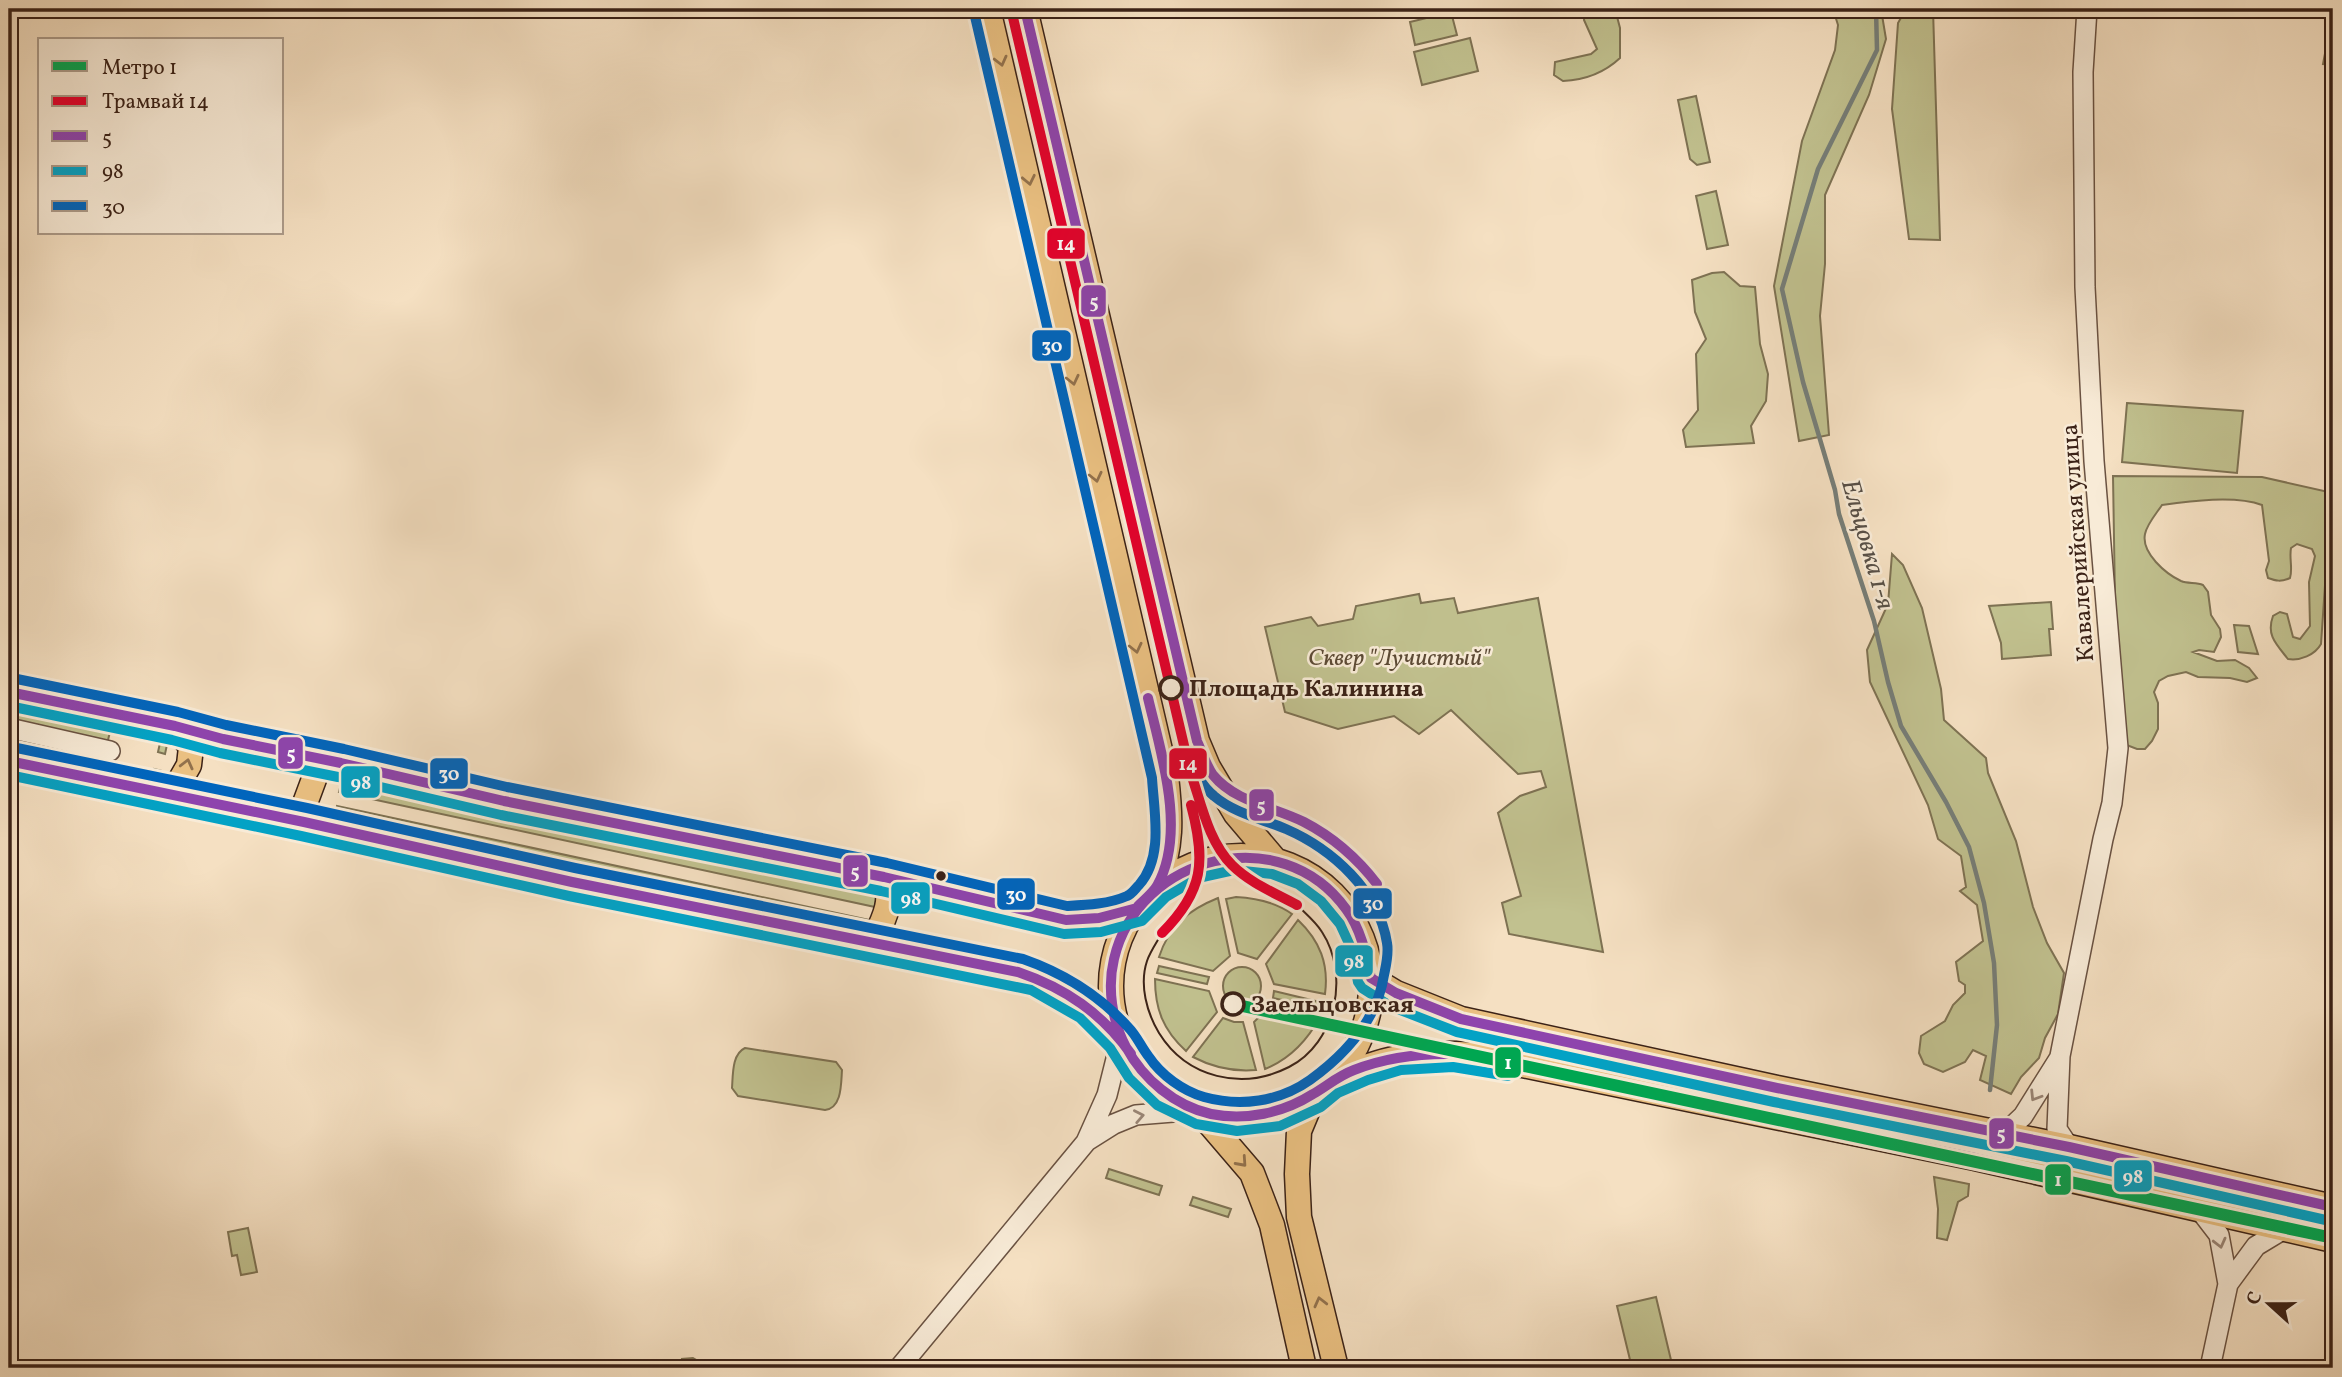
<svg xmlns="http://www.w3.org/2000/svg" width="2342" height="1377" font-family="Vollkorn,serif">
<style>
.green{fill:#c1c18f;stroke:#7e7253;stroke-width:2}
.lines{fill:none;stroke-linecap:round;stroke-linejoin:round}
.stream{stroke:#767e78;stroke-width:4.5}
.minor-casing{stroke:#6a5242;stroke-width:22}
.major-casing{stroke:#3b2217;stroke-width:27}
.minor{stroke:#f8ebd7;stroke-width:19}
.major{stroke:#eac081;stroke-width:24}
.tram{stroke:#3b2217;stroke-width:2}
.bus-1-casing{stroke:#f8ebd7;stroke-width:16}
.bus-2-casing{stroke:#f8ebd7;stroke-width:16}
.bus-3-casing{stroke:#f8ebd7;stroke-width:16}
.bus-1{stroke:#8e44ad;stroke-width:10}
.bus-2{stroke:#03a2c5;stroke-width:10}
.bus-3{stroke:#0065bd;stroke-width:10}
.tram-1-casing{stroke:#f8ebd7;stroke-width:16}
.tram-1{stroke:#e4002b;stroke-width:10}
.metro-1-casing{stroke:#f8ebd7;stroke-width:18}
.metro-1{stroke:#00a651;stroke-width:12}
.oneway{stroke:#92714c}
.oneway2{stroke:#9a8677}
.stop-dot{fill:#f8ebd7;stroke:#3b2217;stroke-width:3.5}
.bus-dot{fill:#3b2217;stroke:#f8ebd7;stroke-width:2.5}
.labels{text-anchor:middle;stroke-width:5;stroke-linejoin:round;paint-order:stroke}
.street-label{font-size:24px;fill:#3b2217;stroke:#f8ebd7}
.park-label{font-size:24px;font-style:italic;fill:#5c4a35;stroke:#f8ebd7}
.stop-label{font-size:24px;font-weight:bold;fill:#3b2217;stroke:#f8ebd7;text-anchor:start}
.water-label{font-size:26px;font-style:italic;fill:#585047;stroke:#f8ebd7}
.line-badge{stroke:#f8ebd7;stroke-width:2.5}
.badge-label{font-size:19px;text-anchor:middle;font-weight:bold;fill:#fff}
</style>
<rect width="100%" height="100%" fill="#f5e0c2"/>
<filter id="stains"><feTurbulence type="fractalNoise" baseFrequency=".00286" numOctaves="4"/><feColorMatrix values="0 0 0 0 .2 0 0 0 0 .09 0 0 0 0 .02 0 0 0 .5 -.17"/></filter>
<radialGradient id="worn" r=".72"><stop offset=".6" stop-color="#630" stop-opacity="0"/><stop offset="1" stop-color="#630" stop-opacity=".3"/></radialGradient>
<path class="green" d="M 1585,9 L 1615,9 L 1620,28 L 1620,58 C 1604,73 1586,80 1563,81 L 1554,75 L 1555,62 L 1591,54 L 1597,49 L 1584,20 Z
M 1833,9 L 1881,9 L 1886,39 L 1869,95 L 1825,195 L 1825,264 L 1820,316 L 1829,435 L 1799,441 L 1774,286 L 1802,141 L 1835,50 L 1838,25 Z
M 1906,9 L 1933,9 L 1940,240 L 1909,239 L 1892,109 L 1898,23 Z
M 1451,12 L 1457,35 L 1415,45 L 1410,22 Z
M 1470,38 L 1478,71 L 1422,85 L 1414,52 Z
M 2333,40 L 2333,65 L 2323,64 L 2327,43 Z
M 1696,96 L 1710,162 L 1697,165 L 1690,159 L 1678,100 Z
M 1716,191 L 1728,245 L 1707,249 L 1696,196 Z
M 1724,272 L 1740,286 L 1755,287 L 1760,344 L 1768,374 L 1766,401 L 1751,426 L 1754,443 L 1686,447 L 1683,430 L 1698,410 L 1696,354 L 1706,339 L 1695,312 L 1692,280 L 1712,273 Z
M 2127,403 L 2243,411 L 2237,473 L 2122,462 Z
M 2113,476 L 2262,477 L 2333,493 L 2333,548 L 2326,571 L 2321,644 C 2315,655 2300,661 2288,659 C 2276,644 2266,635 2273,616 L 2280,612 L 2287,614 L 2293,637 L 2300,639 L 2310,626 L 2309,582 L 2315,556 L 2312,549 L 2297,544 L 2291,548 C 2289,559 2293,568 2290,578 C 2281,582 2276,581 2268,578 L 2266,570 L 2269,561 L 2262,505 C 2235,495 2190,501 2162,505 C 2156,514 2147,524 2145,534 C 2141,553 2166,574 2181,581 C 2188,584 2196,582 2203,585 L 2208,592 L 2211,615 L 2220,629 L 2221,637 L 2214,652 L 2199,650 L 2193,652 L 2217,661 L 2235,660 L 2249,668 L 2257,678 L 2247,682 L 2230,678 L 2198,677 L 2186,672 L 2168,676 L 2159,681 L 2154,692 L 2158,703 L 2158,729 L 2152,741 L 2145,749 L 2137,749 L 2124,744 L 2116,662 Z
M 1892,554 L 1903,565 L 1922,608 L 1941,689 L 1944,720 L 1986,758 L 1988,773 L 2016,841 L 2033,907 L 2047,943 L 2064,973 L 2058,1014 L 2045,1038 L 2039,1058 L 2021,1077 L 2011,1094 L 1980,1080 L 1986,1056 L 1973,1050 L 1965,1062 L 1943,1072 L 1924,1064 L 1919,1053 L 1921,1036 L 1945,1021 L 1953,1005 L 1965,993 L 1965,985 L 1959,981 L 1956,962 L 1983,941 L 1977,905 L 1960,891 L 1966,887 L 1961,856 L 1938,839 L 1928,805 L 1870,682 L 1867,650 L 1888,604 Z
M 1419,594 L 1421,603 L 1454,598 L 1458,613 L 1538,598 L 1603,952 L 1509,934 L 1502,903 L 1521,896 L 1498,813 L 1520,796 L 1546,787 L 1541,771 L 1518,774 L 1451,710 L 1419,734 L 1394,716 L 1338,729 L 1285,712 L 1265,627 L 1311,617 L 1318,626 L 1353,619 L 1356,606 Z
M 2051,602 L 2053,629 L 2049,629 L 2051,655 L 2002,659 L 2001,643 L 1989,606 Z
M 2234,625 L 2249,626 L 2258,654 L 2238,652 Z
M 9,705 L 168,740 L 165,754 L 158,752 L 160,743 L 110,732 L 107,744 L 9,722 Z
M 9,733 L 105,754 L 103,765 L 152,776 L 154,769 L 162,771 L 159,783 L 9,750 Z
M 342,780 L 878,895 L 875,907 L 339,792 Z
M 337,806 L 874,921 L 871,933 L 335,819 Z
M 1236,897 C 1257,898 1275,902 1292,914 L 1257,959 L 1238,953 L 1226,899 Z
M 1218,898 L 1230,956 L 1213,971 L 1159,957 C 1169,926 1188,910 1218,898 Z
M 1298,920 C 1320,941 1329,964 1325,994 L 1274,984 L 1266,964 Z
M 1159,966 L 1209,977 L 1207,984 L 1157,973 Z
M1223 986a19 19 0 1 1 38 0a19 19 0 1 1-38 0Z
M 1155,979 L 1209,991 L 1217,1012 L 1186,1051 C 1163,1030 1155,1009 1155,979 Z
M 1274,991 L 1324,1003 L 1322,1009 L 1273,998 Z
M 1270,1006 L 1320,1017 C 1307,1041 1290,1059 1265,1069 L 1254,1022 Z
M 1223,1018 L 1234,1022 L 1243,1022 L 1256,1070 C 1233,1072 1214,1068 1193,1057 Z
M 745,1048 L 836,1062 L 842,1070 C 841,1084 842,1108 825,1110 L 738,1096 L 732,1088 C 733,1074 732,1054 745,1048 Z
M 1109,1169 L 1162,1186 L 1159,1195 L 1106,1178 Z
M 1934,1177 L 1969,1184 L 1968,1196 L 1958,1202 L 1947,1240 L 1937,1238 L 1938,1209 Z
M 1193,1197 L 1231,1209 L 1228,1217 L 1190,1205 Z
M 248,1228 L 257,1272 L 241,1275 L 237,1255 L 232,1256 L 228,1232 Z
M 1656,1297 L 1671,1360 L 1632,1368 L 1617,1306 Z
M 693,1358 L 710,1368 L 683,1368 L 682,1359 Z"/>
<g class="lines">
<path class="stream" d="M 1876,9 L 1877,50 L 1818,169 L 1782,289 L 1803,382 L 1835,490 L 1839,514 L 1874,621 L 1888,682 L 1901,726 L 1946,802 L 1969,847 L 1984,903 L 1994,963 L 1997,1025 L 1990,1090"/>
<g class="minor-casing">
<path id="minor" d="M 9,728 L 110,751
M 2005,1133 L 2023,1116 L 2060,1057
M 1087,1141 L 1114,1124 L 1136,1115 L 1198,1110
M 2069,1147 L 2057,1129 L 2060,1056 L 2103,839 L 2112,803 L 2118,748 L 2094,461 L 2085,287 L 2083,72 L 2087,9
M 2199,1209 L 2219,1235 L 2228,1284 L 2210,1368
M 2228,1284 L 2256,1246 L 2284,1229
M 899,1368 L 1086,1142 L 1107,1095 L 1121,1039"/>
</g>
<g class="major-casing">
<path id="major" d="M 988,9 L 1166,776 C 1171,819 1172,846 1157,886
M 1025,9 L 1197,741 L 1208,767 L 1236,814 L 1275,860
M 9,692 L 175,726 L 223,739 L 341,763 L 504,801 L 884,877 L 1066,920 L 1099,918 L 1137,908
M 9,761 L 304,822 L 572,882 L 1018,972 C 1063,985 1089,1008 1121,1039
M 159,792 L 177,786 L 189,765 L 191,747 L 175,726
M 304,822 L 304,806 L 317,771 L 331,762
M1111 986a130 130 0 1 1 260 0a130 130 0 1 1-260 0Z
M 873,942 C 883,921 895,900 884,877
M 1371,978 L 1396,993 L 1461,1019 L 1777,1088 L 2069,1147 L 2333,1207
M 1331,1081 C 1382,1058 1417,1050 1474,1055 L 1975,1158 L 2333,1240
M 1314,1095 L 1299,1131 L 1297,1174 L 1299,1217 L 1336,1368
M 1198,1110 L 1252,1173 L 1272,1225 L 1304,1368"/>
</g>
<use href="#minor" class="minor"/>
<use href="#major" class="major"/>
<path class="tram" d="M 1162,933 C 1157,942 1150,952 1147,961 C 1139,985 1147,1013 1159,1033 C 1187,1078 1242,1091 1289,1067 C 1336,1043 1350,975 1322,932 C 1316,922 1305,913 1297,905"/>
<g class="bus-1-casing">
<path id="bus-1" d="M 1025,9 L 1197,741 C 1202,752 1206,765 1213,775 C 1235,802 1274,807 1304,822 C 1333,837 1357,858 1377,884
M 9,692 L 175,726 L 223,739 L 341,763 L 504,801 L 884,877 L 1066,920 L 1099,918 L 1137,908
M 9,761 L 304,822 L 572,882 L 1018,972 C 1065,988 1102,1013 1131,1054
M 1138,906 C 1144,900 1152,894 1157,886 C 1187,833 1161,753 1148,698
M 2333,1207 L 2069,1147 L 1777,1088 L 1461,1019 L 1396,993 L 1371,978 C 1366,954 1361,929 1346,909 C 1281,819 1138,855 1114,959 C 1107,988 1112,1021 1126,1047 C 1143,1079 1175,1106 1211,1114 C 1246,1121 1283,1113 1313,1094 C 1327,1086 1338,1076 1354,1070 C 1392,1055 1433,1052 1474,1055 L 1975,1158 L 2333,1240"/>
</g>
<g class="bus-2-casing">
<path id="bus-2" d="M 9,706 L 172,740 L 220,753 L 338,777 L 501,815 L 881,891 L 1064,934 L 1101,932 L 1142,921 L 1166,897 L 1198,878 L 1234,870 L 1272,874 L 1298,884 L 1321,901 L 1340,924 L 1352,950 L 1358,982 L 1362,988 L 1390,1006 L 1457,1032 L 1774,1102 L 2066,1161 L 2330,1221
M 9,775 L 301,836 L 569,896 L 1031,990 L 1080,1018 L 1110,1048 L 1129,1078 L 1157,1105 L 1196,1124 L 1237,1131 L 1280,1126 L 1321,1107 L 1338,1093 L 1368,1080 L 1401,1070 L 1453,1067 L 1508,1076"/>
</g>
<g class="bus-3-casing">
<path id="bus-3" d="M 12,678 L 178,712 L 226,725 L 344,749 L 507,787 L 887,863 L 1067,906 C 1087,905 1109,904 1127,896 C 1132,894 1135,889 1139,885 C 1164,857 1154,812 1152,778 L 974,12
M 12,747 L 307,808 L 575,868 L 1023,959 C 1063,973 1099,995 1128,1027 C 1137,1036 1141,1047 1149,1057 C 1161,1075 1183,1091 1204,1097 C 1240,1107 1279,1102 1310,1080 C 1346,1054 1377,1020 1384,975 C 1386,965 1389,954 1387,943 C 1379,891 1332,849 1286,829 C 1262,819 1234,813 1214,796 C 1198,783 1192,764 1184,747"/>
</g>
<use href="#bus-1" class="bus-1"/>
<use href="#bus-2" class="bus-2"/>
<use href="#bus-3" class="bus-3"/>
<g class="tram-1-casing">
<path id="tram-1" d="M 1011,9 L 1190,771 C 1201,802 1208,841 1232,865 C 1250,883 1275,893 1297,905
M 1162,933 C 1204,891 1206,861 1191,805"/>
</g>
<use href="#tram-1" class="tram-1"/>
<g class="metro-1-casing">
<path id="metro-1" d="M 1233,1004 L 2333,1238"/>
</g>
<use href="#metro-1" class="metro-1"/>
</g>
<defs><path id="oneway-chevron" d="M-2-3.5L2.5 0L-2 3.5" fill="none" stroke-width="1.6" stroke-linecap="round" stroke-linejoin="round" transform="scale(1.75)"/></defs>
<g class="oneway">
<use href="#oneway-chevron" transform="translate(1001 61) rotate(76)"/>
<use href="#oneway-chevron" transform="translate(1029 180) rotate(78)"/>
<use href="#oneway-chevron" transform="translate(1073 380) rotate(77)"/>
<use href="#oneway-chevron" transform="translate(1096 477) rotate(77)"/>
<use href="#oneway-chevron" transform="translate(1136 648) rotate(77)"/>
<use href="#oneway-chevron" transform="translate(187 764) rotate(-76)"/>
<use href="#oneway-chevron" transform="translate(1242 1162) rotate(48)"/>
<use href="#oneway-chevron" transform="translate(1320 1302) rotate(-104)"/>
</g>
<g class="oneway2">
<use href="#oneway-chevron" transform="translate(2035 1096) rotate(122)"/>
<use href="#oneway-chevron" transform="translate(1139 1116) rotate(-11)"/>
<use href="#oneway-chevron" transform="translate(2220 1243) rotate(76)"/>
</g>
<g class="stop-dot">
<circle cx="1171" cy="688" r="11"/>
<circle cx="1233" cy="1004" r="11"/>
</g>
<circle class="bus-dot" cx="941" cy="876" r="6"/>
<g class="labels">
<g class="street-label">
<text transform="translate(2077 543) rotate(-94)" y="8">Кавалерийская улица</text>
</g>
<g class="park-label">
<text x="1399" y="665">Сквер "Лучистый"</text>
</g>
<g class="stop-label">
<text x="1189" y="696">Площадь Калинина</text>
<text x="1251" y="1012">Заельцовская</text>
</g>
<g class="water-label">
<text transform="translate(1869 544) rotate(74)" y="9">Ельцовка 1-я</text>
</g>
</g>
<g class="line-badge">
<rect x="1046" y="227" width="40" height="33" rx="7" fill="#e4002b"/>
<rect x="1080" y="284" width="27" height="34" rx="7" fill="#8e44ad"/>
<rect x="1031" y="329" width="41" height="33" rx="7" fill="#0065bd"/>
<rect x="277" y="736" width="27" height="34" rx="7" fill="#8e44ad"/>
<rect x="1168" y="747" width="40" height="33" rx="7" fill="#e4002b"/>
<rect x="429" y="757" width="40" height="33" rx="7" fill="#0065bd"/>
<rect x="340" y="765" width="41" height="34" rx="7" fill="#03a2c5"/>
<rect x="1248" y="788" width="27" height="34" rx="7" fill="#8e44ad"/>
<rect x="842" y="854" width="27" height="34" rx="7" fill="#8e44ad"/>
<rect x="996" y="877" width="40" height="34" rx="7" fill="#0065bd"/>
<rect x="890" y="881" width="41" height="34" rx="7" fill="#03a2c5"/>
<rect x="1352" y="887" width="41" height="33" rx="7" fill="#0065bd"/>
<rect x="1334" y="944" width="40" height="34" rx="7" fill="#03a2c5"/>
<rect x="1494" y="1046" width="28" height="33" rx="7" fill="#00a651"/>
<rect x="1988" y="1117" width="27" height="33" rx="7" fill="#8e44ad"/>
<rect x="2113" y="1159" width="40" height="34" rx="7" fill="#03a2c5"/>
<rect x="2044" y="1163" width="28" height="33" rx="7" fill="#00a651"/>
</g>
<g class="badge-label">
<text x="1066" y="250">14</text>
<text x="1094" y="308">5</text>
<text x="1052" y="352">30</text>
<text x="291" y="760">5</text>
<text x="1188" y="770">14</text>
<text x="449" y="780">30</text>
<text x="361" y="789">98</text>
<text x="1261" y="812">5</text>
<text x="855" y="878">5</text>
<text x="1016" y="901">30</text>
<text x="911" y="905">98</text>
<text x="1373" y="910">30</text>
<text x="1354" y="968">98</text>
<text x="1508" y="1069">1</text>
<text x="2001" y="1140">5</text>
<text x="2133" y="1183">98</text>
<text x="2058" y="1186">1</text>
</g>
<rect width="2342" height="1377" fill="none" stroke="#f5e0c2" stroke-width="35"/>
<rect x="10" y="10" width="2321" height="1356" fill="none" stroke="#3b2217" stroke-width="3.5"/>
<rect x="18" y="18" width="2307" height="1342" fill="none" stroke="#3b2217" stroke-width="2"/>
<rect x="38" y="38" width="245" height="196" fill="#f8ebd7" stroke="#ac9b8a" stroke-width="2"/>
<rect x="52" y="61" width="35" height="10" fill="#00a651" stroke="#ac9b8a" stroke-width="2"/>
<text x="102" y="74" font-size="21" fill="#3b2217">Метро 1</text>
<rect x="52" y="96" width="35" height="10" fill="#e4002b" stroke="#ac9b8a" stroke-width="2"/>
<text x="102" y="108" font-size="21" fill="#3b2217">Трамвай 14</text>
<rect x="52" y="131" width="35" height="10" fill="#8e44ad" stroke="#ac9b8a" stroke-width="2"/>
<text x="102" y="144" font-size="21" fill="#3b2217">5</text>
<rect x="52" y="166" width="35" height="10" fill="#03a2c5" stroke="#ac9b8a" stroke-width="2"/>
<text x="102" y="178" font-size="21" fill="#3b2217">98</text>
<rect x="52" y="201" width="35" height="10" fill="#0065bd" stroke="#ac9b8a" stroke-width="2"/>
<text x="102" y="214" font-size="21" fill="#3b2217">30</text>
<g transform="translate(2269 1304) rotate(291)" stroke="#f8ebd7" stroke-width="5" paint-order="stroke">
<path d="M0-5L12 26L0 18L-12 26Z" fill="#3b2217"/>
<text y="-10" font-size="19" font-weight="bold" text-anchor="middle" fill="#3b2217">С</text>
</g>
<rect width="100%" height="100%" filter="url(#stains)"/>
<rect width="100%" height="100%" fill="url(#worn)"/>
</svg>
